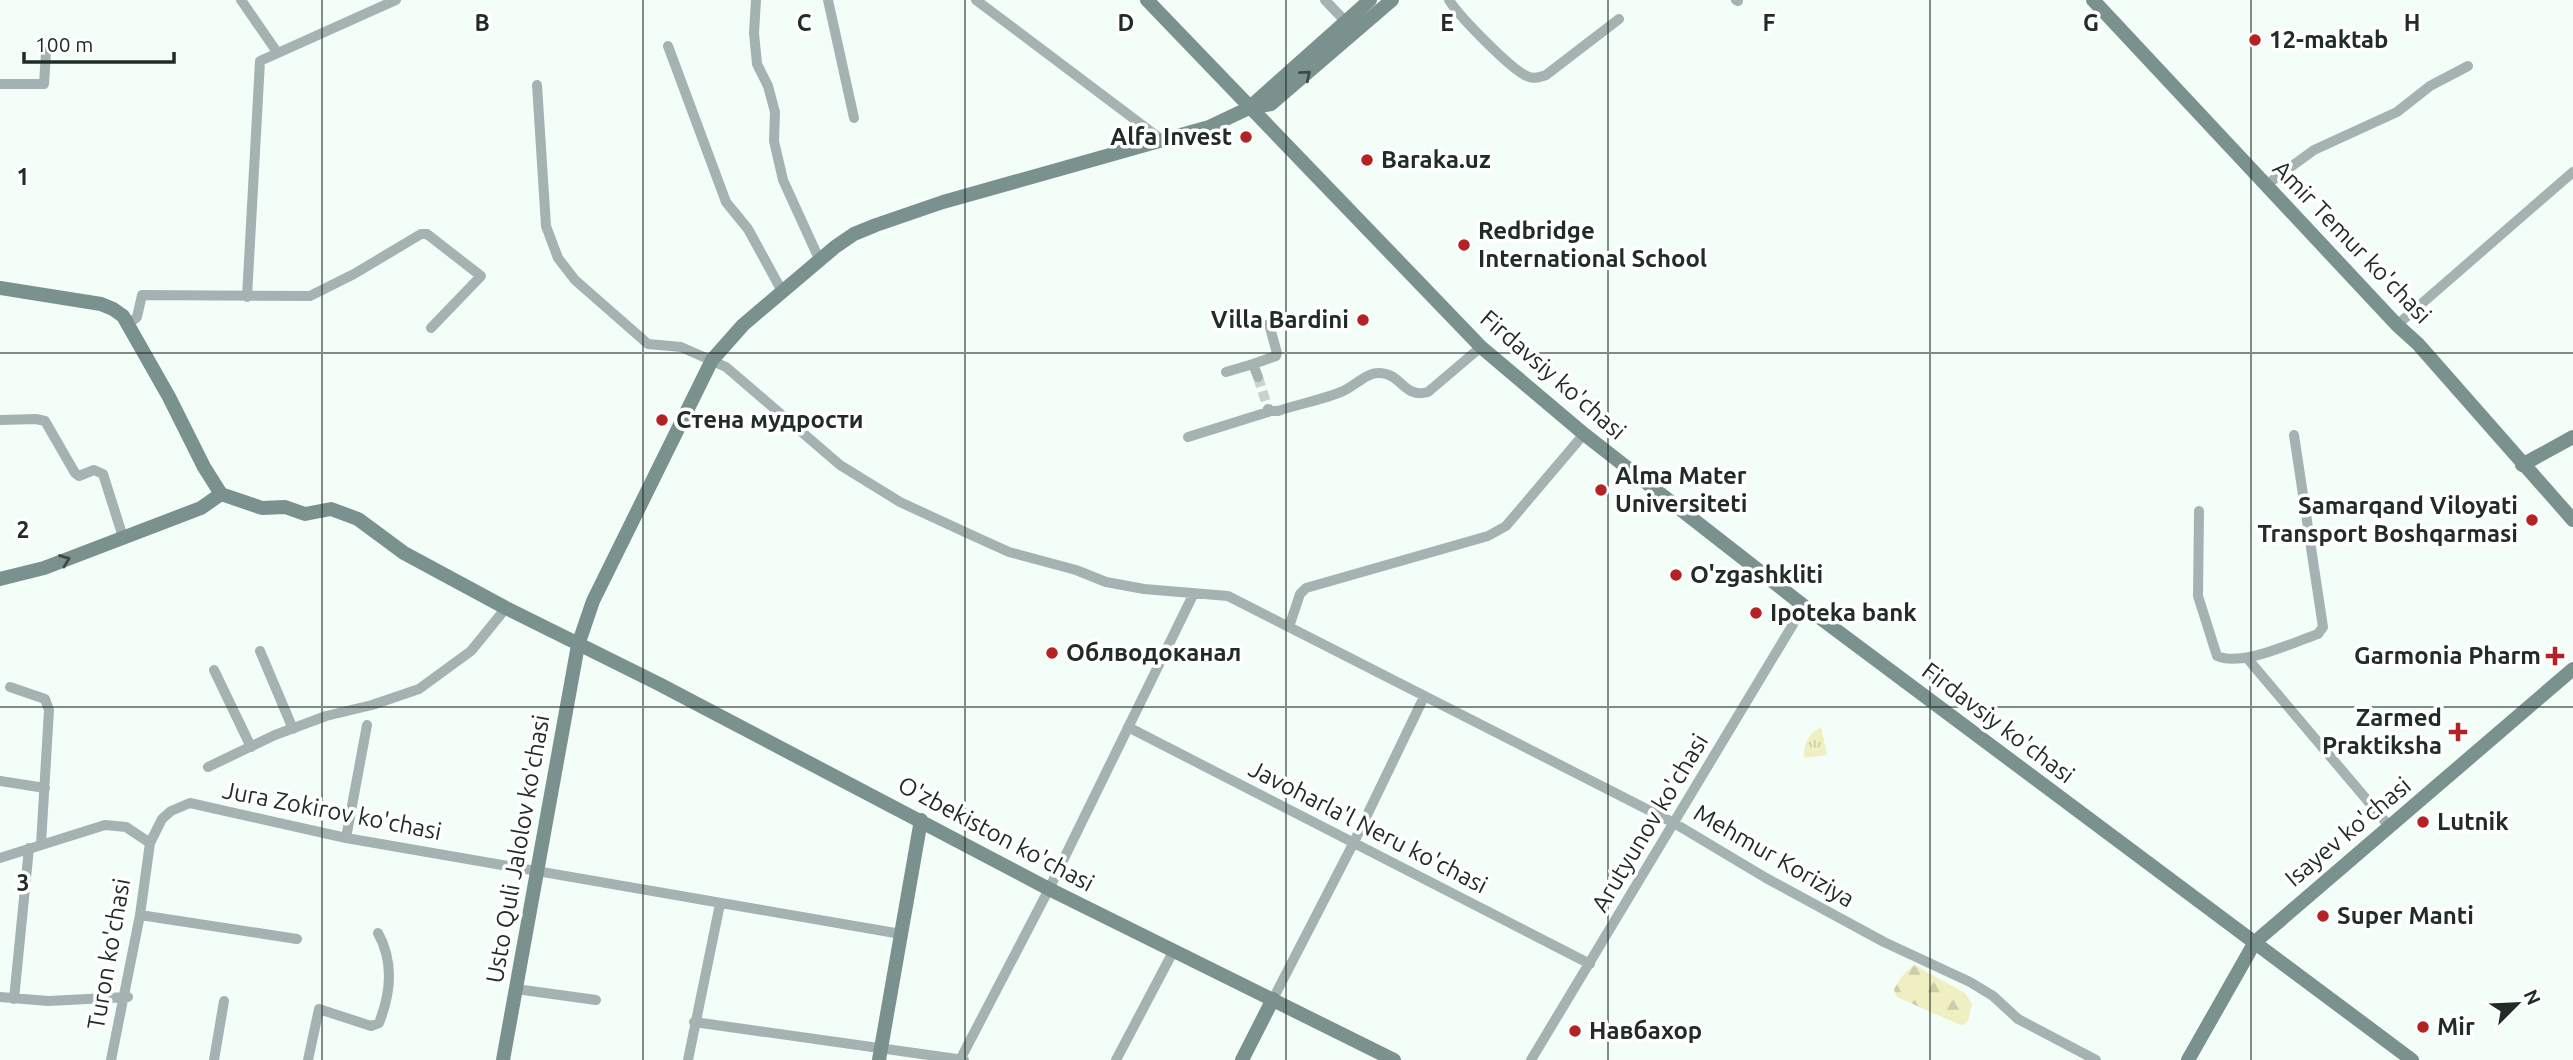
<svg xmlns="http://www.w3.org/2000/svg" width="2573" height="1060" font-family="Ubuntu,sans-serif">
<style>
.forest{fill:url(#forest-firs)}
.park{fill:url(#park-tufts)}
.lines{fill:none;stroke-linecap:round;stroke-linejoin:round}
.street-tunnel{stroke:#c8d4cd;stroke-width:10;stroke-dasharray:10 5;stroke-linecap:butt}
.street{stroke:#a4b3b1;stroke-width:10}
.secondary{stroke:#7b918e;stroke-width:14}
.oneway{stroke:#3d4a45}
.grid{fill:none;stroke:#222c26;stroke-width:2;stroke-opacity:0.55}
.poi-dot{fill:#b42324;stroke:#fff;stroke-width:2.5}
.labels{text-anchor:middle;stroke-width:7;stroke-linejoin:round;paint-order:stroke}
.poi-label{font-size:24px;font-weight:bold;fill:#222c26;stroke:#fff;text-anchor:start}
.street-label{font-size:24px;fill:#222c26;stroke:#fff}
.grid-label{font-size:23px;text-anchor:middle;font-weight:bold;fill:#222c26;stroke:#fff;stroke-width:7;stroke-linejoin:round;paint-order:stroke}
</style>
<defs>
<pattern id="forest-firs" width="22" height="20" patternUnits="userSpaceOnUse" patternTransform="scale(1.75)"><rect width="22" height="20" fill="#efefc2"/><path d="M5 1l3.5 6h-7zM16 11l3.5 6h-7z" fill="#cdcda7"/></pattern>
<pattern id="park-tufts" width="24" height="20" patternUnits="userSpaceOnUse" patternTransform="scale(1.75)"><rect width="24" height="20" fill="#efefc2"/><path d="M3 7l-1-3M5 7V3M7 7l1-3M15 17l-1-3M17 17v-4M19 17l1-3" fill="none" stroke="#cdcda7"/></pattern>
</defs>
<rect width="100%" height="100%" fill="#f2fef7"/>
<path class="forest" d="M 1914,965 L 1965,993 L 1972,1004 L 1968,1021 L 1964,1025 L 1958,1024 L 1897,997 L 1894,990 C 1899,979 1905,972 1914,965 Z"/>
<path class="park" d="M 1821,727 L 1827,755 L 1804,758 C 1804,743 1808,735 1821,727 Z"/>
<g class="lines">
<path class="street-tunnel" d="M 1258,377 L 1268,409"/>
<path class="street" d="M 241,0 L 277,52
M 756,0 L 754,33 L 757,64 L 768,86 L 775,112 L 774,141 L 783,180 L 820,261
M 828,0 L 854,118
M 976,0 L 1162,140
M 1325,0 L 1347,23
M 1449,0 C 1459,16 1513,72 1529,77 C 1535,79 1540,77 1546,75 L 1619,19
M 1736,0 L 1738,1
M 668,46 L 726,202 L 748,229 L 783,293
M 0,84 L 44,84 L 46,52
M 537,85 L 546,226 L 558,258 L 575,280 L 648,344 L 681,347 L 726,367 L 840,465 L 900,502 L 967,533 L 1009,552 L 1076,570 L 1106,582 L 1144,589 L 1228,596 L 1289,627 L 1300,594 L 1306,588 L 1488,536 L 1506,526 L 1584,434
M 2266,185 L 2314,150 L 2397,112 L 2430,86 L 2468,66
M 247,297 L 260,61 L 396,0
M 127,325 L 137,317 L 142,295 L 310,296 L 354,274 L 421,234 L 427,234 L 481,276 L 431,328
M 2397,325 L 2573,172
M 1253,364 L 1276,356 L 1277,353 L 1269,324
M 1226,372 L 1253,364 L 1258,377
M 1268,409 L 1271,411 L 1278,411 C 1299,404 1321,400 1341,392 C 1354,387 1366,372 1380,373 C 1402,374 1404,399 1428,392 L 1481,347
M 0,420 L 36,419 L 45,421 L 75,473 L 79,476 L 94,470 L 103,474 L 123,537
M 1188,437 L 1271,411
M 2199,511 L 2198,596 L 2217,656 C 2243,667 2291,643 2318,634 L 2323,627 L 2294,435
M 1289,627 L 1674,823 L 1766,878 L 1884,942 L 1970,982 L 1993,996 L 2018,1019 L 2096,1060
M 260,651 L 293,729
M 2247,658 L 2389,826
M 214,670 L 251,747
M 10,687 L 45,699 L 49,710 L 41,844
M 1128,727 L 1590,964
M 208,767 L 275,735 L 326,716 L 372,705 L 419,689 L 471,651 L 506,608
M 0,781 L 45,788
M 346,838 L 367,725
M 0,858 L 105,825 L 126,827 L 150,843
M 140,915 L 297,939
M 516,989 L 596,1000
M 0,997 L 48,1001 L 128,997
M 14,999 L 29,848
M 1273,999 L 1354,842 L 1424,697
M 694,1022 L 964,1060
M 961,1058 L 1049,889 L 1194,593
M 111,1060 L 140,915 L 150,843 L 162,819 L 171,811 L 190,803 L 346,838 L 901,934
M 214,1060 L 224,1001
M 308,1060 L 319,1009 L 371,1026 L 379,1023 C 391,993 394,962 378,933
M 688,1060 L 720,904
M 1116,1060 L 1174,950
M 1531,1060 L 1804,606"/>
<path class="secondary" d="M 1147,0 L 1481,347 L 1584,434 L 1804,606 L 2412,1060
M 2093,0 L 2397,325 L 2418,344 L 2573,520
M 1249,108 L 1271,104 L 1392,0
M 0,288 L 101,304 L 113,309 L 123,316 L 169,397 L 204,467 L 221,494 L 262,508 L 285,507 L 305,514 L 331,509 L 358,519 L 404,553 L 506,608 L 659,684 L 1049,889 L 1394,1060
M 2522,465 L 2573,437
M 0,579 L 44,568 L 201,508 L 221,494
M 503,1060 L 578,645 L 593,601 L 712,360 L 743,325 L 835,247 L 854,234 L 876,225 L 943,202 L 1209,127 L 1249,108 L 1370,0
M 879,1060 L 921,820
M 1242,1060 L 1273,999
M 2188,1060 L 2255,942 L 2573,669"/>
</g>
<defs><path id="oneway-chevron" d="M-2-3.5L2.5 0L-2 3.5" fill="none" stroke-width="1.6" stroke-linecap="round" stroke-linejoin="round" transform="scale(1.75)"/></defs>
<g class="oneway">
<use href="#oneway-chevron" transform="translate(1306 75) rotate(-40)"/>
<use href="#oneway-chevron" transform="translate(65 560) rotate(-21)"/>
</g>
<path class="grid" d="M 322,0 L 322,1060M 643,0 L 643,1060M 965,0 L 965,1060M 1286,0 L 1286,1060M 1608,0 L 1608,1060M 1930,0 L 1930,1060M 2251,0 L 2251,1060M 0,353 L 2573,353M 0,707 L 2573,707"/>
<g class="poi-dot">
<circle cx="2255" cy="40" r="7"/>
<circle cx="1246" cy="137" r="7"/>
<circle cx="1367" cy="160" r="7"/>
<circle cx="1464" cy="245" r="7"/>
<circle cx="1363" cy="320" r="7"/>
<circle cx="662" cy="420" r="7"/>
<circle cx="1601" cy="490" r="7"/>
<circle cx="2532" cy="520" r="7"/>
<circle cx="1676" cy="575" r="7"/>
<circle cx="1756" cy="613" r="7"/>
<circle cx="1052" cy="653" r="7"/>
<path d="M2551.5 645.5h7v7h7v7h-7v7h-7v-7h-7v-7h7z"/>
<path d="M2454.5 721.5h7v7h7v7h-7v7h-7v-7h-7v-7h7z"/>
<circle cx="2423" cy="822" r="7"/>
<circle cx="2323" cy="916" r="7"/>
<circle cx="2423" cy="1027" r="7"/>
<circle cx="1575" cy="1031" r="7"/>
</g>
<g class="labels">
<g class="poi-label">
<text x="2269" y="48">12-maktab</text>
<text x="1232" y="145" text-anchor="end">Alfa Invest</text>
<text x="1381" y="168">Baraka.uz</text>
<text x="1478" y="239">Redbridge<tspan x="1478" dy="28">International School</tspan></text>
<text x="1349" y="328" text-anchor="end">Villa Bardini</text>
<text x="676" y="428">Стена мудрости</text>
<text x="1615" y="484">Alma Mater<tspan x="1615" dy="28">Universiteti</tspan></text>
<text x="2518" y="514" text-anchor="end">Samarqand Viloyati<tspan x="2518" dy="28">Transport Boshqarmasi</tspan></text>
<text x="1690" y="583">O'zgashkliti</text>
<text x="1770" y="621">Ipoteka bank</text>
<text x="1066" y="661">Облводоканал</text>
<text x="2541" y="664" text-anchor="end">Garmonia Pharm</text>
<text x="2442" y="726" text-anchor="end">Zarmed<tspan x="2442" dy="28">Praktiksha</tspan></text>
<text x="2437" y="830">Lutnik</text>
<text x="2337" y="924">Super Manti</text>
<text x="2437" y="1035">Mir</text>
<text x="1589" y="1039">Навбахор</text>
</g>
<g class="street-label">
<text transform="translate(2352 242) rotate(46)" y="8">Amir Temur ko'chasi</text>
<text transform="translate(1553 375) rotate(41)" y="8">Firdavsiy ko'chasi</text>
<text transform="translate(1998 723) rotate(37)" y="8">Firdavsiy ko'chasi</text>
<text transform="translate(332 811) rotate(11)" y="8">Jura Zokirov ko'chasi</text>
<text transform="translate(1650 823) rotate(-59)" y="8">Arutyunov ko'chasi</text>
<text transform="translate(1368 827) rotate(27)" y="8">Javoharla'l Neru ko'chasi</text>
<text transform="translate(2348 832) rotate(-40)" y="8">Isayev ko'chasi</text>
<text transform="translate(996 834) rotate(28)" y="8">O'zbekiston ko'chasi</text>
<text transform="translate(518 849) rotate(-80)" y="8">Usto Quli Jalolov ko'chasi</text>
<text transform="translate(1774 856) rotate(30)" y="8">Mehmur Koriziya</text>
<text transform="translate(109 954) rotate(-80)" y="8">Turon ko'chasi</text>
</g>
</g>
<g class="grid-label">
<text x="482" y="31">B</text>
<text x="804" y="31">C</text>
<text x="1126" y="31">D</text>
<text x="1447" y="31">E</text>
<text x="1769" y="31">F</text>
<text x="2091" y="31">G</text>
<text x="2412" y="31">H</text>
<text x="23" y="185">1</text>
<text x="23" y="538">2</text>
<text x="23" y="891">3</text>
</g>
<g transform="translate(2517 1004) rotate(66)" stroke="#ffffff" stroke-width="5" paint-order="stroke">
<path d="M0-5L12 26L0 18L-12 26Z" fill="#222c26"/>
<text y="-10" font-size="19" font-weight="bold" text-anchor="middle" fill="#222c26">N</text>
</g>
<path d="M24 52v10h150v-10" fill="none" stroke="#222c26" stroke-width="3.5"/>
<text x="35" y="52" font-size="21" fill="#222c26" stroke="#ffffff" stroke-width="5" paint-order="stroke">100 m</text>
</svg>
